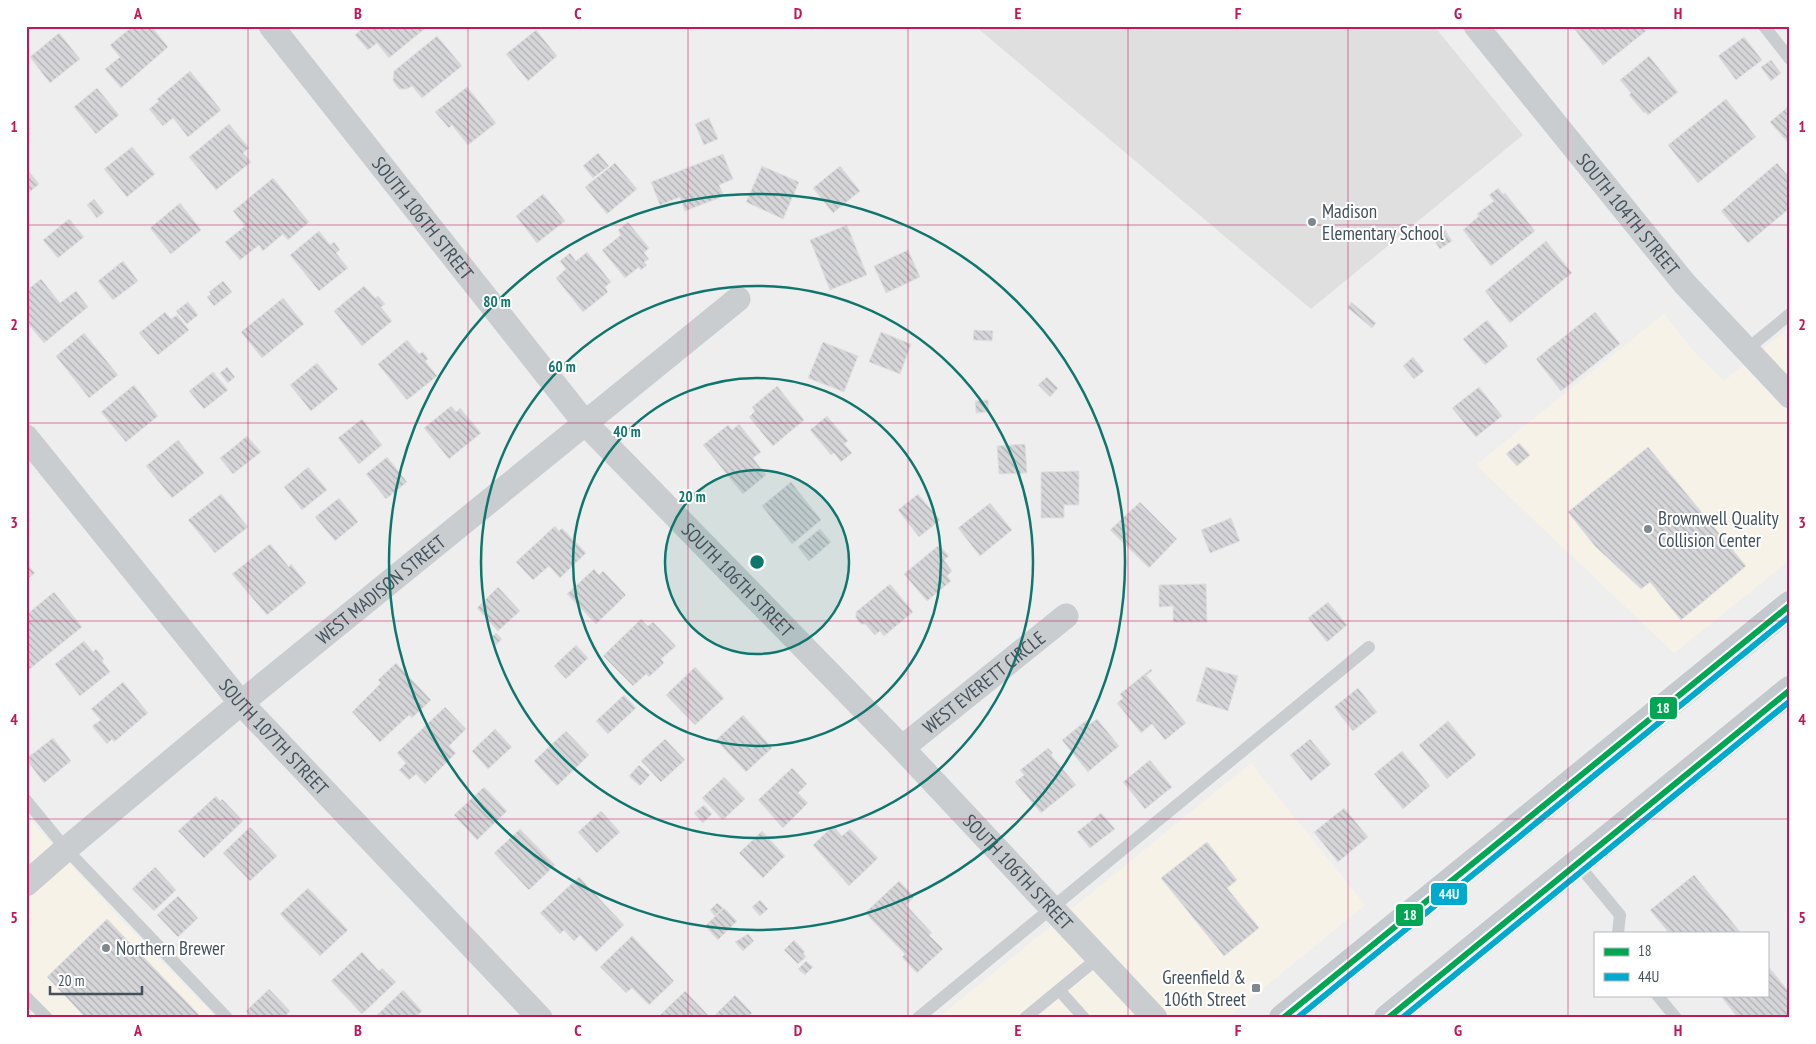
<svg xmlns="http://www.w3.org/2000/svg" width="1816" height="1044" font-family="'PT Sans Narrow',sans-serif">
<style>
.commercial{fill:#f7f2e8}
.education{fill:#e0dfe0}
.building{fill:url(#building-back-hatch);stroke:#e0e0e1}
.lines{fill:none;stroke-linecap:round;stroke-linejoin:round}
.service{stroke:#c9cdcf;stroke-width:12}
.minor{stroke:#c9cdcf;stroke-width:25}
.primary{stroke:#c4c9ce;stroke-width:28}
.bus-1-casing{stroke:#fff;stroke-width:10}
.bus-2-casing{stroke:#fff;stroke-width:10}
.bus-1{stroke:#00a651;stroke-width:6}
.bus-2{stroke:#00a9ce;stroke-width:6}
.grid{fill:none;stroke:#c2185b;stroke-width:1;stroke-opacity:0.55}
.ring{fill:none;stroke:#0f766e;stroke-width:2.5}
.poi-dot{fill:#7f888f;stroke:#fff;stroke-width:2}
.labels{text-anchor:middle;stroke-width:4;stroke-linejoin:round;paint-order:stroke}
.poi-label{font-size:19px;fill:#43515c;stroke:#fff;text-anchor:start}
.street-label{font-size:19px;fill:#43515c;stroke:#fff}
.centre{fill:#0f766e;stroke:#fff;stroke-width:2.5}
.ring-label{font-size:15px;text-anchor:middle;font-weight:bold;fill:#0f766e;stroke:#fff;stroke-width:4;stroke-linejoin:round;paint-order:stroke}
.line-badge{stroke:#fff;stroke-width:2}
.badge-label{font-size:14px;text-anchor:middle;font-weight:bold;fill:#fff}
.neatline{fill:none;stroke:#c2185b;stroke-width:2}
.grid-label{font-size:16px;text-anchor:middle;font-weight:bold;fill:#c2185b}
</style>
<defs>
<pattern id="building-back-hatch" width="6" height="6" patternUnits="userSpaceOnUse" patternTransform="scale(1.25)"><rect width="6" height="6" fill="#d6d6d9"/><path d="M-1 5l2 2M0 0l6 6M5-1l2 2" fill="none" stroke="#afb0b3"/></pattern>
</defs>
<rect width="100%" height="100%" fill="#efeeee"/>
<path class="commercial" d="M 1664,314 L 1696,354 L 1724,381 L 1790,327 L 1790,560 L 1674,653 L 1476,465 Z
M 1251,763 L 1365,905 L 1227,1018 L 938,1018 Z
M 26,815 L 115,913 L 216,1018 L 26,1018 Z"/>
<path class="education" d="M 975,26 L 1434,26 L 1523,135 L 1311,309 Z"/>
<path class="building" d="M 133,26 L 151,26 L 168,47 L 121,88 L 105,69 L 120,57 L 110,45 Z
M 365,26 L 428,26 L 389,58 L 377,43 L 368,50 L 355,35 Z
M 1572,26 L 1642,26 L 1646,31 L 1603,65 Z
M 536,30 L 557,56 L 528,81 L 506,54 Z
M 59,33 L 80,59 L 50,83 L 30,57 Z
M 437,36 L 462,66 L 422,98 L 412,86 L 407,89 L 399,89 L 393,81 L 394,71 Z
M 1744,37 L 1762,60 L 1736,80 L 1718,56 Z
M 1649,56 L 1678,92 L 1648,115 L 1645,112 L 1644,113 L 1629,95 L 1631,93 L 1620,80 Z
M 1771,60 L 1781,73 L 1771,81 L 1761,67 Z
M 190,71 L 221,110 L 188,137 L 173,118 L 163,126 L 149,109 L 159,101 L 157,99 Z
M 467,87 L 496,123 L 468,145 L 452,125 L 449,128 L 435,112 Z
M 97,88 L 119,115 L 96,134 L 74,107 Z
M 1726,99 L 1756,137 L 1698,183 L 1668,145 Z
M 1790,105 L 1790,145 L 1770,122 Z
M 709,118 L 718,139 L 704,145 L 695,124 Z
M 229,124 L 249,148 L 243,153 L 251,162 L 216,190 L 189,157 Z
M 132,147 L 155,174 L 127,197 L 104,169 Z
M 598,153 L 609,166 L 593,178 L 583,166 Z
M 723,154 L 733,179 L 719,185 L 724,196 L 685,211 L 680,197 L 660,205 L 651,182 Z
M 615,163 L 637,189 L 607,214 L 585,187 Z
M 1777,163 L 1790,178 L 1790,208 L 1748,243 L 1721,211 Z
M 762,166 L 799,182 L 783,219 L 746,202 Z
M 840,166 L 860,191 L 833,213 L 813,188 Z
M 26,168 L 39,184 L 26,195 Z
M 273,178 L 309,222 L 288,240 L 283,234 L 263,251 L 259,245 L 240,260 L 225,242 L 245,226 L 233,211 Z
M 1498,188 L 1503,194 L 1505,193 L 1535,231 L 1491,266 L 1463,230 L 1479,216 L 1477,214 L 1494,201 L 1489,195 Z
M 543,194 L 565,221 L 537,243 L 516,216 Z
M 94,199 L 104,212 L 97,218 L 87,205 Z
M 180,203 L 201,230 L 171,254 L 150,228 Z
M 69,219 L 84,237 L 58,258 L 43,240 Z
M 628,222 L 649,248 L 644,253 L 649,259 L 644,262 L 647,265 L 641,270 L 639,267 L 625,278 L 602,250 L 621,235 L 618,230 Z
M 847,225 L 867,275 L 830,290 L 810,240 Z
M 1445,230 L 1452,241 L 1440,249 L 1433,239 Z
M 319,231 L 330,245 L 334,242 L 340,250 L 336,253 L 348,268 L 319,291 L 290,255 Z
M 1546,241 L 1572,273 L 1510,323 L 1485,291 Z
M 908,250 L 920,277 L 886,293 L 874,266 Z
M 587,252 L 611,282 L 605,287 L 608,292 L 583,312 L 556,278 L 566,269 L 560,261 L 570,253 L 576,261 Z
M 123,261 L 138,281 L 113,300 L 98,281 Z
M 41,279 L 60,303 L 76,291 L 88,307 L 44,343 L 26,321 L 26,291 Z
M 223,281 L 232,292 L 214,306 L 207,297 L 211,294 L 209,292 Z
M 364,286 L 375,298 L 378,296 L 385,304 L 381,307 L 392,321 L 362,346 L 334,311 Z
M 283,298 L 304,324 L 262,358 L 241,332 Z
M 188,302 L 198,315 L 187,324 L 176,311 Z
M 1351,302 L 1376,323 L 1372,328 L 1348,308 Z
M 165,312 L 171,319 L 177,315 L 189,330 L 158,355 L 139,333 Z
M 1595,312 L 1620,344 L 1561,391 L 1536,359 Z
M 1487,320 L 1508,346 L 1485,365 L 1463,339 Z
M 974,330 L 993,331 L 992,341 L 973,340 Z
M 881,332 L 911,344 L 900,374 L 869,362 Z
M 84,333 L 118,375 L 89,398 L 56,356 Z
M 407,340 L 419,354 L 423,352 L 428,359 L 425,361 L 437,376 L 407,400 L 378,364 Z
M 823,342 L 858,356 L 844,392 L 808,378 Z
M 1413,357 L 1424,371 L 1414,379 L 1403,366 Z
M 317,363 L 338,389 L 311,411 L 290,385 Z
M 227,367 L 235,377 L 228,383 L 220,373 Z
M 213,372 L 228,390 L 204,409 L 189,391 Z
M 1047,377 L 1058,388 L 1050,397 L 1038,385 Z
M 134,385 L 158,416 L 126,442 L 101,412 Z
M 777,386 L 804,420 L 773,446 L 749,417 L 755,411 L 752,407 Z
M 1479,387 L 1502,416 L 1476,437 L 1452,408 Z
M 988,400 L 989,412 L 976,413 L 975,401 Z
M 451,406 L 456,412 L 460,408 L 481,433 L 449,459 L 424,428 Z
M 827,416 L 848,441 L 844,444 L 852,453 L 841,462 L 834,453 L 831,455 L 810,430 Z
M 362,419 L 382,445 L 359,464 L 338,438 Z
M 739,424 L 761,452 L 753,458 L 766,475 L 743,494 L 703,445 L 728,425 L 732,430 Z
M 247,436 L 261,452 L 233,474 L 220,458 Z
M 178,440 L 204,473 L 172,498 L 146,466 Z
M 1519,443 L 1530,455 L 1517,466 L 1506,454 Z
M 1025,444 L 1027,473 L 999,474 L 997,446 Z
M 1648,447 L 1746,566 L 1681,620 L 1650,582 L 1641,589 L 1595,546 L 1568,512 Z
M 387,457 L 407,482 L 386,499 L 366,474 Z
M 308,467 L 327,490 L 302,510 L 284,487 Z
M 1079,471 L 1079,505 L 1064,505 L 1064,518 L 1041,518 L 1041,472 Z
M 791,482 L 821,520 L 792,544 L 762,506 Z
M 221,494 L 248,527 L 215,553 L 188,520 Z
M 918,494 L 940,520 L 919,537 L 898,510 Z
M 339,498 L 358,522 L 335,541 L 315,517 Z
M 1140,502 L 1177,539 L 1149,568 L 1110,530 Z
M 990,503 L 1012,530 L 980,556 L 958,528 Z
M 1231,518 L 1240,541 L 1210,553 L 1201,530 Z
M 555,526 L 559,531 L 562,528 L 586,553 L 560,578 L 549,566 L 533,580 L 516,562 Z
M 820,529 L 831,542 L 809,561 L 798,547 Z
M 270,544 L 289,567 L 291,564 L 306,583 L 267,615 L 232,574 Z
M 939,545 L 949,556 L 944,560 L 952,571 L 947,576 L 951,581 L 927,601 L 904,574 Z
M 26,563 L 35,573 L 26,580 Z
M 594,569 L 599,575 L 603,571 L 626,595 L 596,624 L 567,594 Z
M 890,584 L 913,612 L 884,636 L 880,631 L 875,635 L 865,624 L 861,624 L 856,618 L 856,612 Z
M 1206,584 L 1207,622 L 1173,622 L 1173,606 L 1159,607 L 1159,585 Z
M 498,587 L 520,611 L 498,631 L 477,608 Z
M 54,592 L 82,627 L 26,672 L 26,615 Z
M 1328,602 L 1347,625 L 1327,642 L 1308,618 Z
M 641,619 L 648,626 L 653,622 L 676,646 L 661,659 L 664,663 L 649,677 L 646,674 L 633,686 L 603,656 Z
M 496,633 L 502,639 L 496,645 L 490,638 Z
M 84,641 L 93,652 L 96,649 L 104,659 L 102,661 L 110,672 L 80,696 L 55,664 Z
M 576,645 L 588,658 L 566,679 L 554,666 Z
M 396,663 L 431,700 L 412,718 L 409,715 L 380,742 L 352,712 L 381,683 L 378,680 Z
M 695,667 L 724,698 L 695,725 L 666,695 Z
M 1206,667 L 1238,676 L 1228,711 L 1196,701 Z
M 1151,669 L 1152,671 L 1146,675 L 1186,723 L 1165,740 L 1152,724 L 1141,733 L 1117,703 L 1123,698 L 1120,694 Z
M 123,682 L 148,713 L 114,742 L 112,739 L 107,744 L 92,726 L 101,720 L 91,709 Z
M 1358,688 L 1377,712 L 1353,731 L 1334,707 Z
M 624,695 L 636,708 L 608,734 L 596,721 Z
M 445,707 L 466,729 L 449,746 L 456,753 L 425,784 L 416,774 L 409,780 L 399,770 L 406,763 L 397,753 Z
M 743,715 L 772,748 L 746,772 L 716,740 Z
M 1097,719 L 1119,746 L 1088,772 L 1062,740 L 1087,720 L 1090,724 Z
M 1448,721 L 1476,755 L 1447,779 L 1419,745 Z
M 495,729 L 512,747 L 488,769 L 472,751 Z
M 566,731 L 589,755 L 557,786 L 534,761 Z
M 53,738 L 71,761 L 44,783 L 26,759 Z
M 665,739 L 685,760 L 661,782 L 641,761 Z
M 1310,739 L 1331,764 L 1311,781 L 1290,755 Z
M 1048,748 L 1053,753 L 1051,755 L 1076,785 L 1041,813 L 1015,782 L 1024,775 L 1020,770 Z
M 1402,751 L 1430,786 L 1403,809 L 1374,774 Z
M 1150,760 L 1172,787 L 1145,809 L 1123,782 Z
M 639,765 L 650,775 L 640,786 L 629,776 Z
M 792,768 L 807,784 L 798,793 L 808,803 L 783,828 L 758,800 Z
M 724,777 L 745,799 L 723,820 L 702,798 Z
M 484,787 L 507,811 L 477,840 L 454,815 Z
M 216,796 L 220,801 L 222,799 L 243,821 L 204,858 L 178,831 Z
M 704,805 L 712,814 L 703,823 L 694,813 Z
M 1344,808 L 1368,837 L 1338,862 L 1314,832 Z
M 601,811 L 620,832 L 597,853 L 578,832 Z
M 1101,813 L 1115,829 L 1090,848 L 1077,832 Z
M 833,826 L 842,836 L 850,829 L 878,858 L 849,886 L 813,845 Z
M 250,827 L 277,856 L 250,881 L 223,853 Z
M 520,829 L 555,865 L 529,890 L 494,853 Z
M 762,831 L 785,856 L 763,878 L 739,853 Z
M 1207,842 L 1237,880 L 1227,888 L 1259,928 L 1224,956 L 1161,878 Z
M 155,867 L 176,890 L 154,911 L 132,889 Z
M 1694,875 L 1741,933 L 1669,933 L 1650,910 Z
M 579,877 L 624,925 L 596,952 L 580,935 L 574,941 L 564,930 L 560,934 L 540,913 Z
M 899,881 L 914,897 L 906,905 L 932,933 L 929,935 L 943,949 L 917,973 L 902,957 L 905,954 L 865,913 Z
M 308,888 L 348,930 L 320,956 L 280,914 Z
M 178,896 L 198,918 L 178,937 L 157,915 Z
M 760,900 L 768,909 L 760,916 L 752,907 Z
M 717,903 L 723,908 L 715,916 L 710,910 Z
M 724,908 L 737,921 L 718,940 L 705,926 Z
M 107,919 L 202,1018 L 86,1018 L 47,977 Z
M 748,934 L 754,941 L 743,951 L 735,942 Z
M 632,936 L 674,981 L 649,1005 L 632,988 L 626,993 L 600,967 Z
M 794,940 L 805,952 L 803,953 L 806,957 L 798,964 L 784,950 Z
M 362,952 L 379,971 L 382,968 L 396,982 L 362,1014 L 331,981 Z
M 806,961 L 813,967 L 805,975 L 798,969 Z
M 1767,965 L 1790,993 L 1790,1018 L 1738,1018 L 1720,995 L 1767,995 Z
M 269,989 L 290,1011 L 284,1018 L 252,1018 L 246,1011 Z
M 403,990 L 422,1011 L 415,1018 L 374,1018 Z
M 685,991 L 711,1018 L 657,1018 Z
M 735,995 L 752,1013 L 747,1018 L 712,1018 Z"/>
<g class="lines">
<path class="service" d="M 1764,26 L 1790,59
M 1746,350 L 1790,314
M 26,800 L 66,849 L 227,1018
M 1577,863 L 1620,915 L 1618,933
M 1059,990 L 1084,1018
M 1657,995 L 1676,1018
M 26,997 L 47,1018
M 918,1018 L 1369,647
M 1025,1018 L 1098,958"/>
<g class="minor">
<path id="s1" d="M 271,26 L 585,423 L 902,748 L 1155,1018"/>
<path id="s2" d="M 1476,26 L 1684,283 L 1790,396"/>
<path id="s3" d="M 26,437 L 241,703 L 540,1018"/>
<path id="s4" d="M 902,748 L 1066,616"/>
<path id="s5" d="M 26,884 L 66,849 L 241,703 L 738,299"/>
</g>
<path class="primary" d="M 1283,1018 L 1790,605
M 1388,1018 L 1790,690"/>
<g class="bus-1-casing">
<path id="bus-1" d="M 1283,1018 L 1790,605
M 1388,1018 L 1790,690"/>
</g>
<g class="bus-2-casing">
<path id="bus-2" d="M 1297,1018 L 1790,616
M 1402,1018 L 1790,701"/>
</g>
<use href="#bus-1" class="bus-1"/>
<use href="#bus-2" class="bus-2"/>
</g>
<path class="grid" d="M 248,26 L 248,1018M 468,26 L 468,1018M 688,26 L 688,1018M 908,26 L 908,1018M 1128,26 L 1128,1018M 1348,26 L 1348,1018M 1568,26 L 1568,1018M 26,225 L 1790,225M 26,423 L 1790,423M 26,621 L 1790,621M 26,819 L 1790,819"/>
<circle cx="757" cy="562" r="92" fill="#0f766e" fill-opacity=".12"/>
<g class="ring">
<circle cx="757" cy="562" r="92"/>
<circle cx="757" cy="562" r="184"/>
<circle cx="757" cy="562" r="276"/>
<circle cx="757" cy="562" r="368"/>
</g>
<g class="poi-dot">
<circle cx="1312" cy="222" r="5"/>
<circle cx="1648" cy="529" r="5"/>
<circle cx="106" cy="948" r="5"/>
<rect x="1251" y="983" width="10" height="10" rx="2.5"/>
</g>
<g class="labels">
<g class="poi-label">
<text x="1322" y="218">Madison<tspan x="1322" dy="22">Elementary School</tspan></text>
<text x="1658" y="525">Brownwell Quality<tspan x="1658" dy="22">Collision Center</tspan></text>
<text x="116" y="955">Northern Brewer</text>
<text x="1246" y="984" text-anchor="end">Greenfield &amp;<tspan x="1246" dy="22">106th Street</tspan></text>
</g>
<g class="street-label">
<text dy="7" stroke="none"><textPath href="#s2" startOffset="242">SOUTH 104TH STREET</textPath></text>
<text dy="7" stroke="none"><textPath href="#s1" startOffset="245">SOUTH 106TH STREET</textPath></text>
<text dy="7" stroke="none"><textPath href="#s1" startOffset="725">SOUTH 106TH STREET</textPath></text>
<text dy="7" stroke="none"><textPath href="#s5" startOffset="461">WEST MADISON STREET</textPath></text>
<text dy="7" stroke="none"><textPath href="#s4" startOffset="105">WEST EVERETT CIRCLE</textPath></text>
<text dy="7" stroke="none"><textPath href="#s3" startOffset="389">SOUTH 107TH STREET</textPath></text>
<text dy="7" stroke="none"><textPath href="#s1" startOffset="1130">SOUTH 106TH STREET</textPath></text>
</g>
</g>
<circle cx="757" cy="562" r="8" class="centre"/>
<g class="ring-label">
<text x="497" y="307">80 m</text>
<text x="562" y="372">60 m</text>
<text x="627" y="437">40 m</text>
<text x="692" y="502">20 m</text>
</g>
<g class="line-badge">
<rect x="1649" y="696" width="29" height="24" rx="5" fill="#00a651"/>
<rect x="1430" y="882" width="38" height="24" rx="5" fill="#00a9ce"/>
<rect x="1395" y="903" width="29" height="24" rx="5" fill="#00a651"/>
</g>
<g class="badge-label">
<text x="1663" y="713">18</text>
<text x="1449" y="899">44U</text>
<text x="1410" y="920">18</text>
</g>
<rect width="1816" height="1044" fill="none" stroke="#ffffff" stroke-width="55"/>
<rect x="1594" y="932" width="175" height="65" fill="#ffffff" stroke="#b4b9be"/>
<rect x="1604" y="948" width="25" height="8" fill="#00a651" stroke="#b4b9be"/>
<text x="1638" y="956" font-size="15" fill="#43515c">18</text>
<rect x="1604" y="973" width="25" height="8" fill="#00a9ce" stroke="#b4b9be"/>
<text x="1638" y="982" font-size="15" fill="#43515c">44U</text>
<path d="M50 986v8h92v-8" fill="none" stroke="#43515c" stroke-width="2.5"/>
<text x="58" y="986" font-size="15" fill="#43515c" stroke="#ffffff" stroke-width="4" paint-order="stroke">20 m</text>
<rect x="28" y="28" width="1760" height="988" class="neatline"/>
<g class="grid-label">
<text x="138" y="19">A</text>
<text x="358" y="19">B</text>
<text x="578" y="19">C</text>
<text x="798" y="19">D</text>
<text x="1018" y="19">E</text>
<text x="1238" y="19">F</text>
<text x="1458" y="19">G</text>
<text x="1678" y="19">H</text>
<text x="14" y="132">1</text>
<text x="1802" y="132">1</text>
<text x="14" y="330">2</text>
<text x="1802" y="330">2</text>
<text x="14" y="528">3</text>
<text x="1802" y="528">3</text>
<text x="14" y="725">4</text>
<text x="1802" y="725">4</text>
<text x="14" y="923">5</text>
<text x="1802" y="923">5</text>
<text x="138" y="1036">A</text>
<text x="358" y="1036">B</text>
<text x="578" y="1036">C</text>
<text x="798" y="1036">D</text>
<text x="1018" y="1036">E</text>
<text x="1238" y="1036">F</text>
<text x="1458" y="1036">G</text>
<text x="1678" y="1036">H</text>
</g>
</svg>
